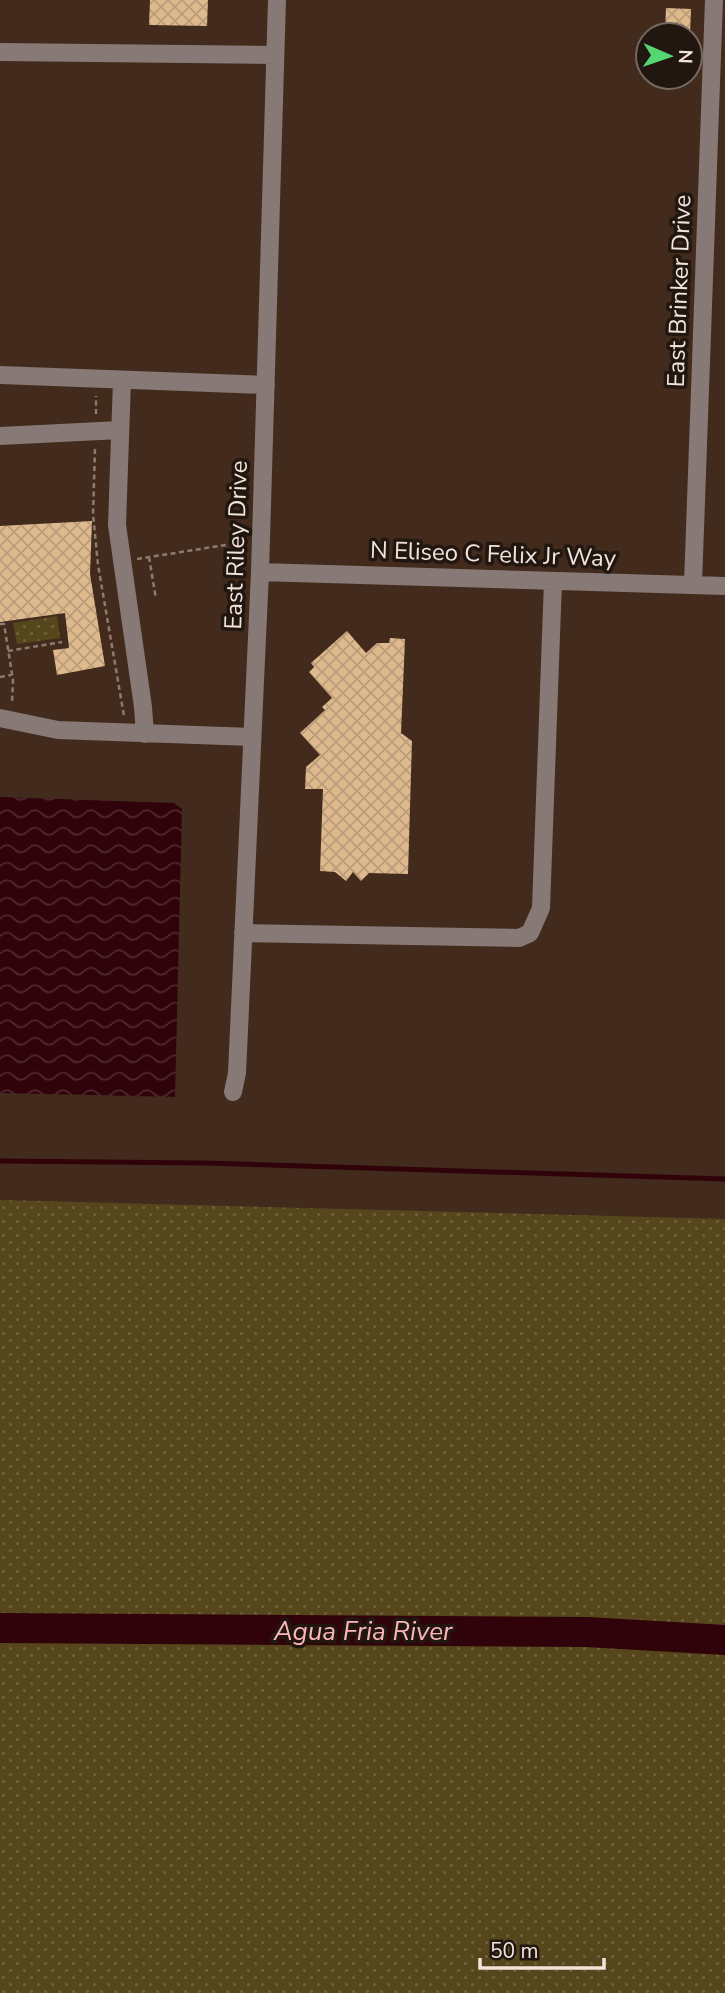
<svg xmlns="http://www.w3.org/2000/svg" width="725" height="1993" font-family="'Nunito Sans',sans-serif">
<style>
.grass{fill:url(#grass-dots)}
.water{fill:url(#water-waves)}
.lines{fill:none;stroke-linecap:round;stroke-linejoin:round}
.stream{stroke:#30030b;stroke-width:5}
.river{stroke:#30030b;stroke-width:30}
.building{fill:url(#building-cross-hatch)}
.path{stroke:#8e7b6e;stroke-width:2.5;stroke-dasharray:5 3.5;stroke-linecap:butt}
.minor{stroke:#877975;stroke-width:18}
.labels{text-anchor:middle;stroke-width:7;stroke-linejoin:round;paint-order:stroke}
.street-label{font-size:24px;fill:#f3e4da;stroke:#211710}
.water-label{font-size:26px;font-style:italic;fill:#fcb6b9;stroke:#211710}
</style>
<defs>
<pattern id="grass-dots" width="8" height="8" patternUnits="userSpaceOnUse" patternTransform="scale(1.75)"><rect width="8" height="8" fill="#55471b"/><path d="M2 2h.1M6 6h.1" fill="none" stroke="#6e613c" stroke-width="1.8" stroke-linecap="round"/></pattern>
<pattern id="water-waves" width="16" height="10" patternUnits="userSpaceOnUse" patternTransform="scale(1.75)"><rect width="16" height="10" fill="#30030b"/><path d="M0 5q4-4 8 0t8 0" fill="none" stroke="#4e282e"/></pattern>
<pattern id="building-cross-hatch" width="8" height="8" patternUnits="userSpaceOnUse" patternTransform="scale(1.75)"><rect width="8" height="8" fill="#deb98c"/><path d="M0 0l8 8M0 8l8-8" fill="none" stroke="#b99c79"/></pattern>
</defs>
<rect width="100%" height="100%" fill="#422b1c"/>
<path class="grass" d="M 57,616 L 60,638 L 17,644 L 13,623 Z
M 0,1200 L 725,1219 L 725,1993 L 0,1993 Z"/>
<path class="water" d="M 0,797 L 174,803 L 182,809 L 175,1097 L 0,1093 Z"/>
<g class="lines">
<path class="stream" d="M 0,1161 L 205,1163 L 725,1179"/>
<path class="river" d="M 0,1628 L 587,1632 L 725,1640"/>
</g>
<path class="building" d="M 150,0 L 208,0 L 207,26 L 149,25 Z
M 666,8 L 691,9 L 690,35 L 665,35 Z
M 92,521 L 90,574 L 105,666 L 57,675 L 53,650 L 69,648 L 65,613 L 0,622 L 0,526 Z
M 347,631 L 366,653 L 377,643 L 389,643 L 390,638 L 405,639 L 401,733 L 412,741 L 408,874 L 369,873 L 361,881 L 353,872 L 346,881 L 335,872 L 320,871 L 323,789 L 305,789 L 306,767 L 320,755 L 300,733 L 325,710 L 322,707 L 332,698 L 309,672 L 314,667 L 311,663 Z"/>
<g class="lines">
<path class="path" d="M 96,414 L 96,396
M 95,449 L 93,514 L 98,565 L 124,716
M 149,557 L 156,599
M 137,559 L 238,543
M 0,624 L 4,624 L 13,680 L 12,703
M 8,651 L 62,642
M 0,677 L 11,675"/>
<path class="minor" d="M 0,52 L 275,55
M 0,375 L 266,385
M 122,380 L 117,525 L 143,707 L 145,734
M 0,436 L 120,430
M 260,572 L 725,586
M 693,584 L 714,0
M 0,718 L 58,730 L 252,737
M 243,933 L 519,938 L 530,933 L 541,908 L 553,581
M 233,1092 L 237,1073 L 260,572 L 277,0"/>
</g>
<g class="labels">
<g class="street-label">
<text transform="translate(679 291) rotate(-88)" y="8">East Brinker Drive</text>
<text transform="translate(236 545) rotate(-88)" y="8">East Riley Drive</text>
<text transform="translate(493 554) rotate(2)" y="8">N Eliseo C Felix Jr Way</text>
</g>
<g class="water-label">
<text x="363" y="1640">Agua Fria River</text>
</g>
</g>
<g transform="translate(669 56) rotate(92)"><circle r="33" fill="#211710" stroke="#756961" stroke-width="2"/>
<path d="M0-5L12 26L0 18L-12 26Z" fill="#54d672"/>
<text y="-10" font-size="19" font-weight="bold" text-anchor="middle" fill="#f3e4da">N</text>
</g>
<path d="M480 1958v10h124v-10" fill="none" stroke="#f3e4da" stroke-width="3.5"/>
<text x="490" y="1958" font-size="21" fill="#f3e4da" stroke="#211710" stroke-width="5" paint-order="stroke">50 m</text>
</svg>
